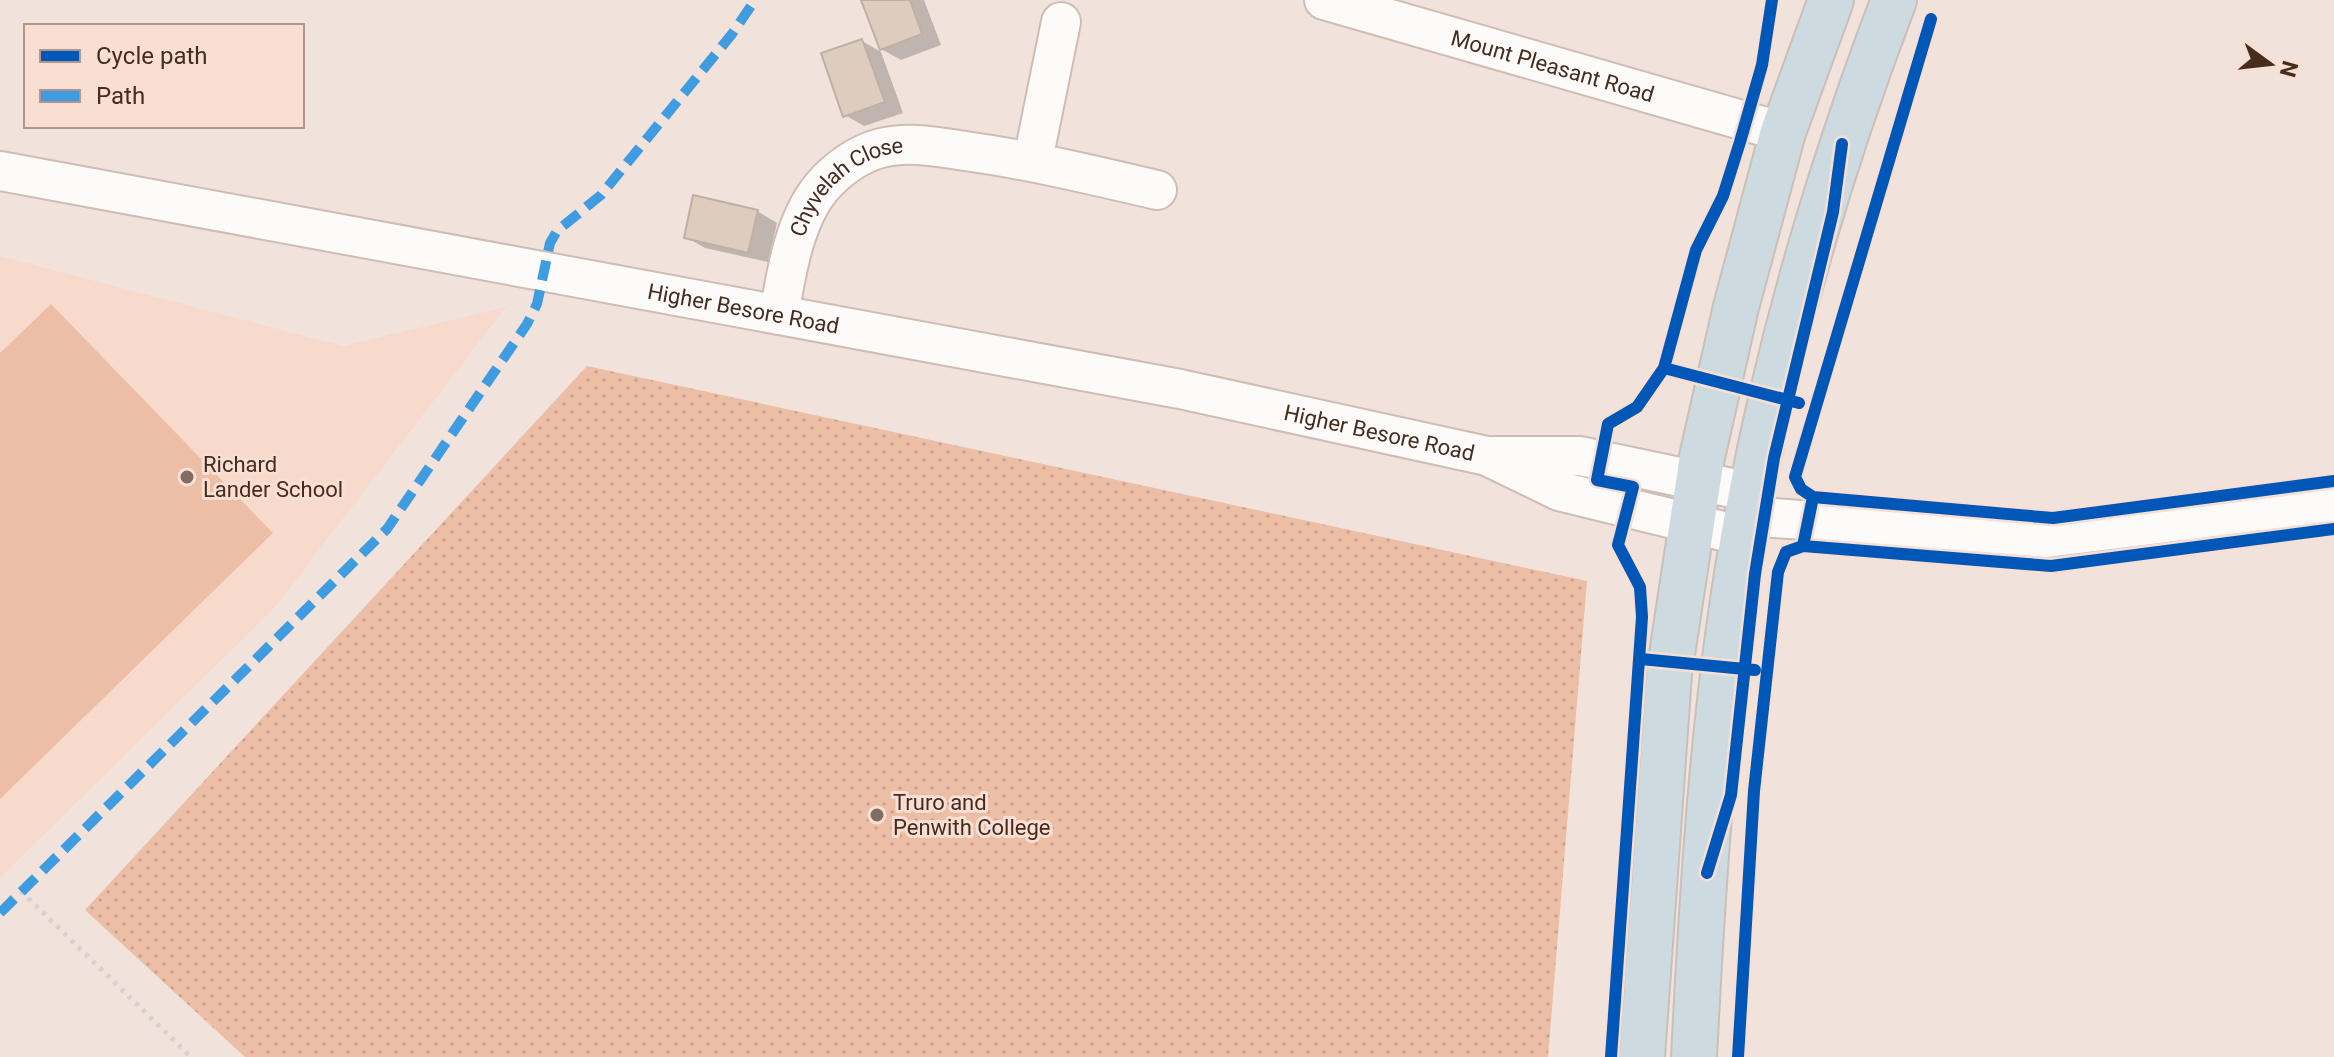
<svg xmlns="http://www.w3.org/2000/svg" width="2334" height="1057" font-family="Roboto,sans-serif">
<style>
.built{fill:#f8dacc}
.park{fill:url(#park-dots)}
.pitch{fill:#edbea6}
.shadow{fill:#0003}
.building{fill:#deccbe;stroke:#c0b0a4;stroke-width:2}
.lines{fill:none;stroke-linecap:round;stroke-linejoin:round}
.street-casing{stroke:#cfbdb4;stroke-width:42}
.highway-casing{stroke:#cabfb9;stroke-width:48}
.path{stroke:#d7d2cf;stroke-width:5;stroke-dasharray:4 6;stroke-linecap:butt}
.street{stroke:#fdfbfa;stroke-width:38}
.highway{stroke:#cddbe0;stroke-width:44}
.quiet{stroke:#409ce0;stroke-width:10;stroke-dasharray:20 10;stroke-linecap:butt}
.cycleway-casing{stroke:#f9dfd3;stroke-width:17}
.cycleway{stroke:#0057b8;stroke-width:12}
.poi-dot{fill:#816c61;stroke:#f9dfd3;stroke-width:3}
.labels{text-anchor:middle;stroke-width:6;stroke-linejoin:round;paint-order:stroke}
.street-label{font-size:22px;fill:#442c1f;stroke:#f9dfd3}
.poi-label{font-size:22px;fill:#442c1f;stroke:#f9dfd3;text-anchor:start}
</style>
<defs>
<pattern id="park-dots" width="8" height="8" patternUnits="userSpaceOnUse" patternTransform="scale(2)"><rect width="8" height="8" fill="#edbea6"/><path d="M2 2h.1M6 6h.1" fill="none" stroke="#cca38e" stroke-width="1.8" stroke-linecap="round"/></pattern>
</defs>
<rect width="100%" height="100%" fill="#f1e2db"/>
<path class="built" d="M 0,256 L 343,346 L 506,307 L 275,607 L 0,878 Z"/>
<path class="park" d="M 587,366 L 1587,581 L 1548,1057 L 245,1057 L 85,910 Z"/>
<path class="pitch" d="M 51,304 L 273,533 L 0,799 L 0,353 Z"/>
<path class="shadow" d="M 863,0 L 924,0 L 941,45 L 901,60 L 881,49 Z
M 862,41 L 881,52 L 903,113 L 864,126 L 845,115 Z
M 757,211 L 777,223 L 768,262 L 705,248 L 686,237 Z"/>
<path class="building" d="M 861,0 L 910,0 L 922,34 L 880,50 Z
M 862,39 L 885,102 L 843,117 L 821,53 Z
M 693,195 L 758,210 L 748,253 L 684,238 Z"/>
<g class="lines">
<g class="street-casing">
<g id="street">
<path id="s1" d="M 1324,0 L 1783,132"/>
<path d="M 1033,160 L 1061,22"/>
<path id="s2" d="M 0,171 L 1180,389 L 1487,456 L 1559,491 L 1743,536"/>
<path id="s3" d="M 779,315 C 786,274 794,221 821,188 C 836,170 858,154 881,148 C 909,141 937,147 965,151 C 1030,160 1093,175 1157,190"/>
<path d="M 1494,456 L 1580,456 L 1751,492"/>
<path d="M 1747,516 L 2047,538 L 2334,502"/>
</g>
</g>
<g class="highway-casing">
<path id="highway" d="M 1642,1057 L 1669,674 L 1702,457 L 1736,307 L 1783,132 L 1831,0
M 1694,1057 C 1703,877 1714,694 1747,516 C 1779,339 1830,168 1894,0"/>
</g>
<path class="path" d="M 21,891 L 191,1057"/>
<use href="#street" class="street"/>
<use href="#highway" class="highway"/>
<path class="quiet" d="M 0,913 L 387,529 L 527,324 L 537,304 L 550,243 L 557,231 L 601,195 L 732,34 L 755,0"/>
<g class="cycleway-casing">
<path id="cycleway" d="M 1664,368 L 1799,403
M 1813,497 L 2053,518 L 2334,481
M 1803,546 L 2051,566 L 2334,529
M 1641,659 L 1755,670
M 1707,873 L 1731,795 L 1755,574 L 1774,458 L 1833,212 L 1842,144
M 1611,1057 L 1642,617 L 1640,587 L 1618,545 L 1633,487 L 1597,480 L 1608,424 L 1637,407 L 1664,368 L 1696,250 L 1723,196 L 1740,142 L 1762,65 L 1772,0
M 1738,1057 L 1754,791 L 1778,572 L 1786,552 L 1803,546 L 1813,497 L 1801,489 L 1795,477 L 1931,19"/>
</g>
<use href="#cycleway" class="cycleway"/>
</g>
<g class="poi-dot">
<circle cx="187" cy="477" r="8"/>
<circle cx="877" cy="815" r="8"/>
</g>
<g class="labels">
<g class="street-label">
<text dy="8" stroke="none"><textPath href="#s1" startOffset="238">Mount Pleasant Road</textPath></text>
<text dy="8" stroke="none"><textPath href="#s3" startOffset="156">Chyvelah Close</textPath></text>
<text dy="8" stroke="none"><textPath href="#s2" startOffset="756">Higher Besore Road</textPath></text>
<text dy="8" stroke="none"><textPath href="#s2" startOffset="1404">Higher Besore Road</textPath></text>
</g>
<g class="poi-label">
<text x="203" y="472">Richard<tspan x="203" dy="25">Lander School</tspan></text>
<text x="893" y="810">Truro and<tspan x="893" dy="25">Penwith College</tspan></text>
</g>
</g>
<rect x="24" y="24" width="280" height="104" fill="#f9dfd3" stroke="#b1978b" stroke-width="2"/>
<rect x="40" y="50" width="40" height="12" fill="#0057b8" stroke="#b1978b" stroke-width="2"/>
<text x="96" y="64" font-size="24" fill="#442c1f">Cycle path</text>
<rect x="40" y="90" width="40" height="12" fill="#409ce0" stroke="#b1978b" stroke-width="2"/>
<text x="96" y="104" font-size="24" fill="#442c1f">Path</text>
<g transform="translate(2270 64) rotate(105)" stroke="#f9dfd3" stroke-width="6" paint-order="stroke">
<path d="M0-6L14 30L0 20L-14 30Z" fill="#442c1f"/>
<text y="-12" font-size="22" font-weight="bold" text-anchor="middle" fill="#442c1f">N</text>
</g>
</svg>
